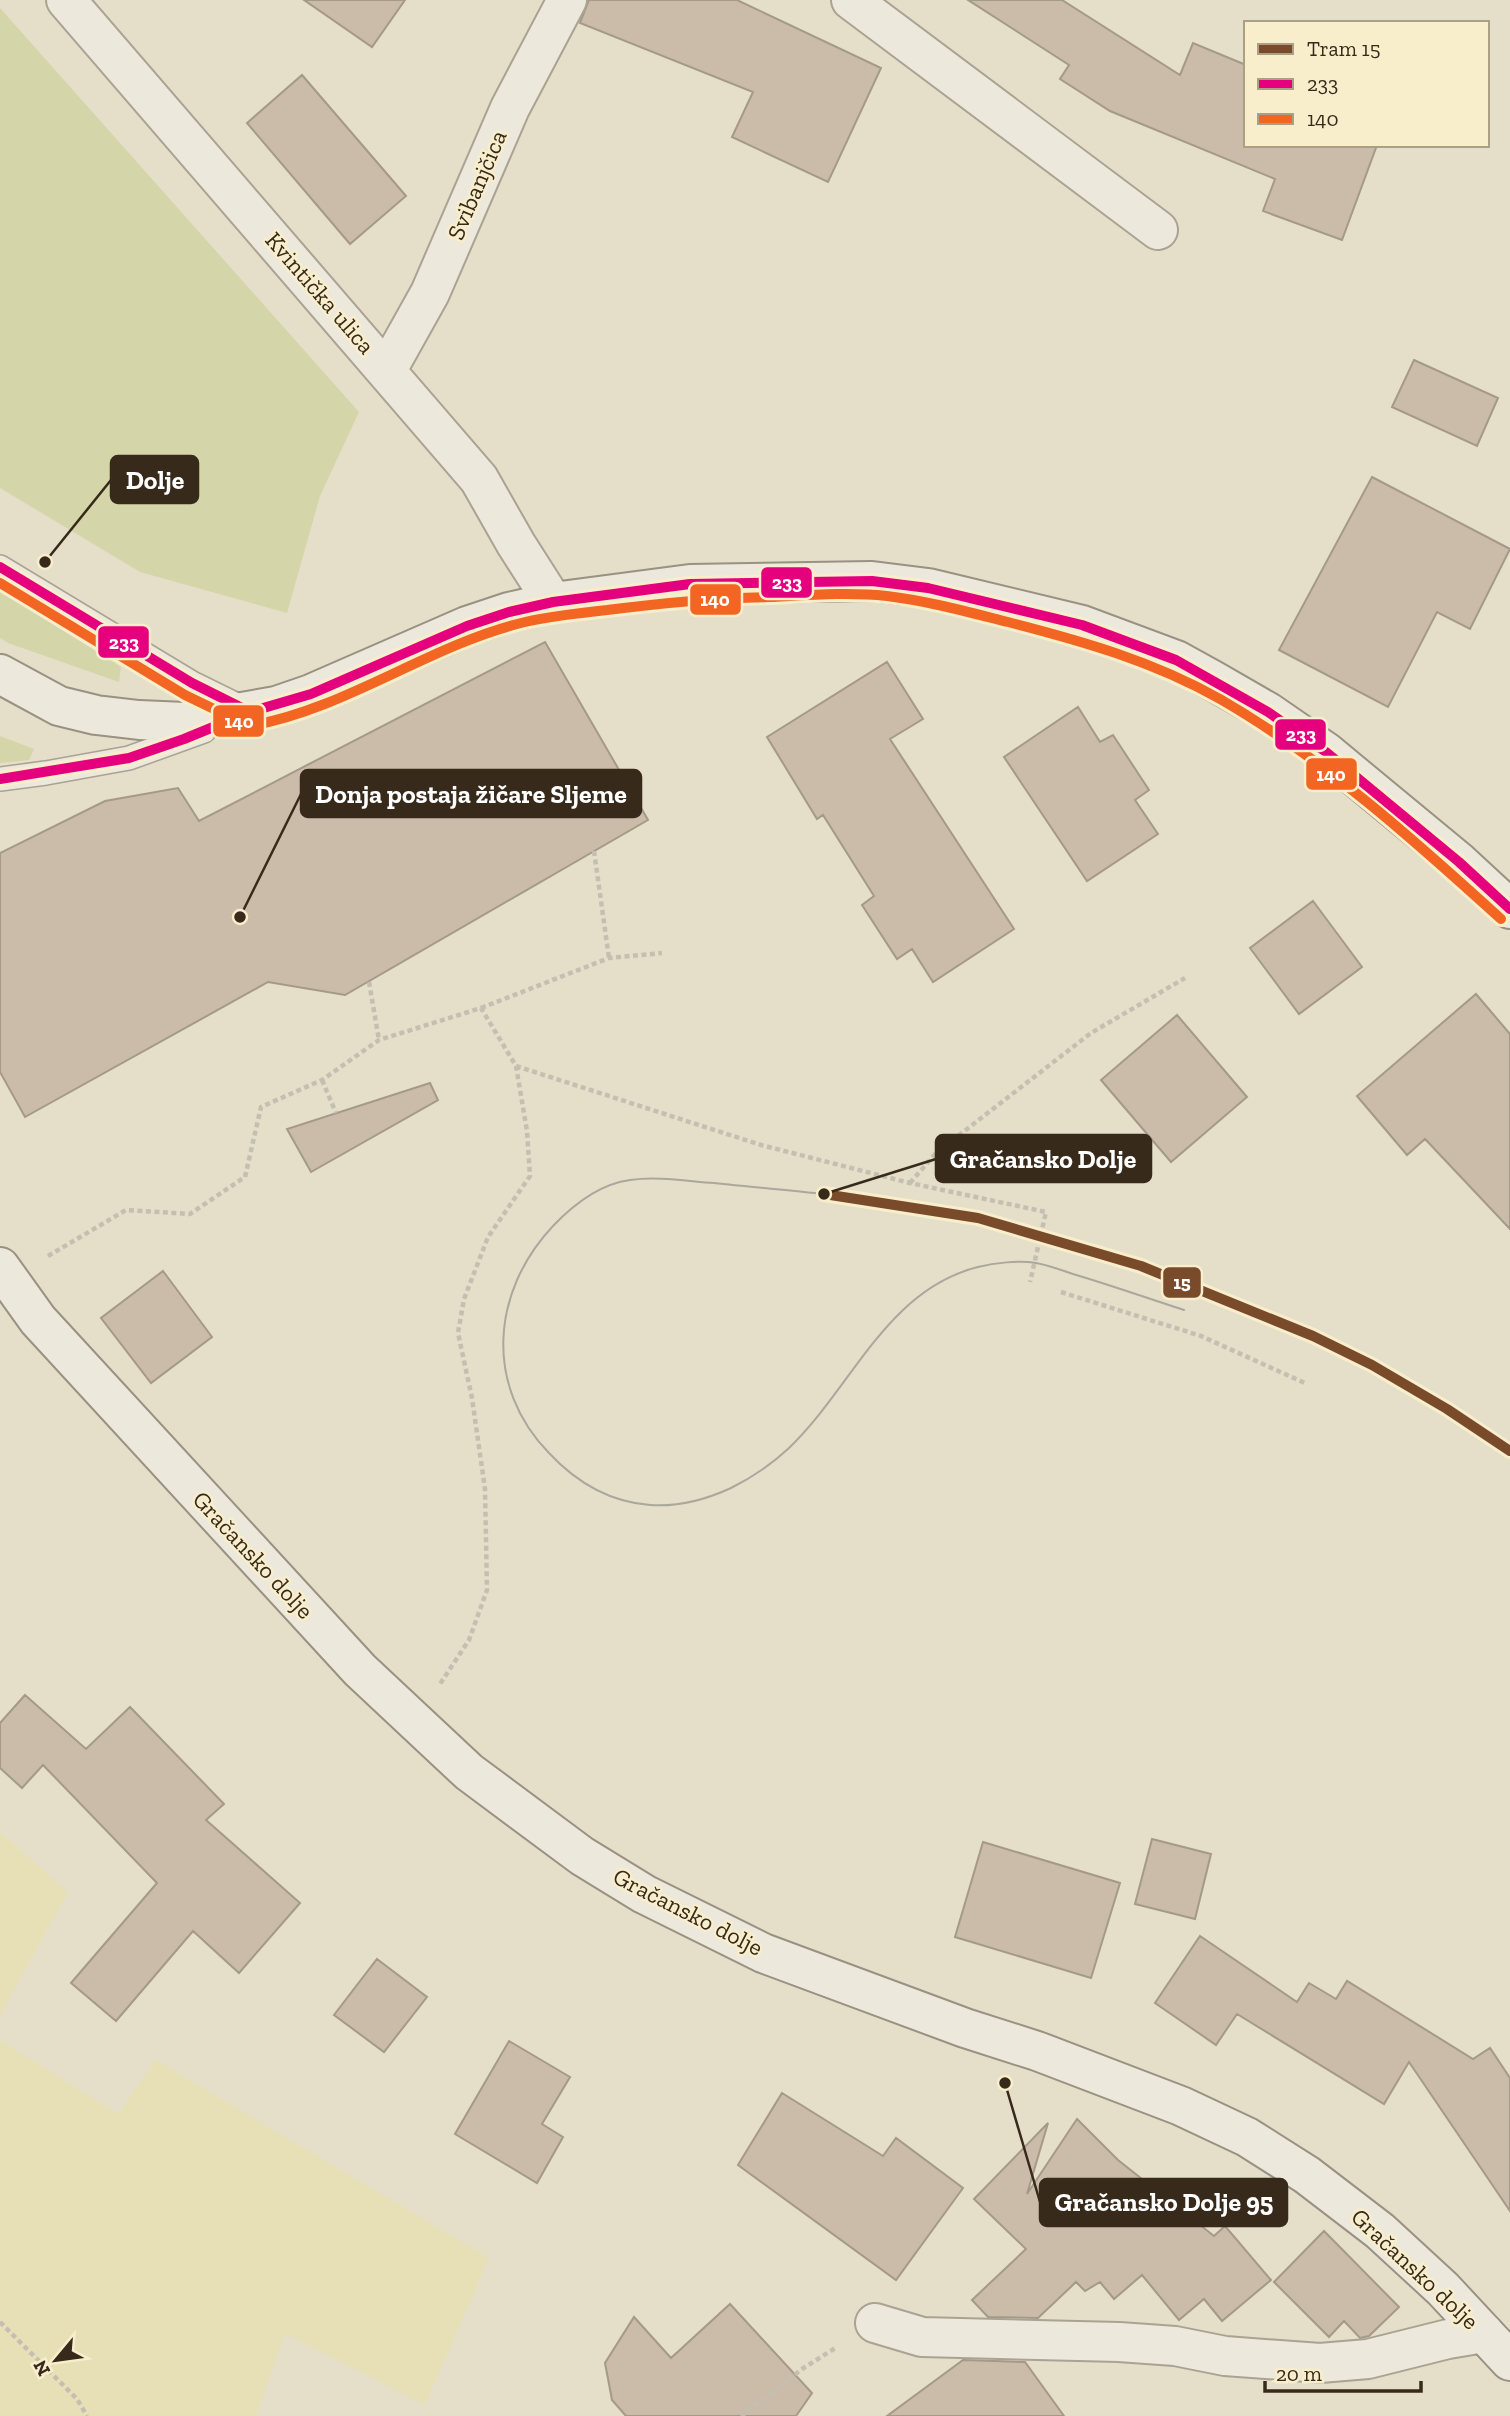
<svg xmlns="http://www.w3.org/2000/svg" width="1510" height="2416" font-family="'Zilla Slab',serif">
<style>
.farmland{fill:#e7e0b7}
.green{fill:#d4d6a9}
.building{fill:#cabca9;stroke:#a59988;stroke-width:2}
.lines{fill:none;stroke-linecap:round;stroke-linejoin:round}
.lane-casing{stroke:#aaa293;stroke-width:26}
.street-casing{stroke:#aaa293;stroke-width:42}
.secondary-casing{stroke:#999182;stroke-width:42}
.path{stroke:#c5bfb2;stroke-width:4.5;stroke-dasharray:5 3.5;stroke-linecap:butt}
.lane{stroke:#ece8db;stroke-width:23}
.street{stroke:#ece8db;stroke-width:38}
.secondary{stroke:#ece8db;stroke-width:38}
.tram{stroke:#aba79c;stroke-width:2}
.bus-1-casing{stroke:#f8eecc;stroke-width:16}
.bus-2-casing{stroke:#f8eecc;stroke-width:16}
.bus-1{stroke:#e5007d;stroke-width:10}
.bus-2{stroke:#f26522;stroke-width:10}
.tram-1-casing{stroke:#f8eecc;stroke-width:16}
.tram-1{stroke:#7a4b2a;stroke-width:10}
.labels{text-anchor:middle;stroke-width:5;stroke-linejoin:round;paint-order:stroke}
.street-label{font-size:24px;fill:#382a1a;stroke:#f8eecc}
.leader{fill:none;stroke:#382a1a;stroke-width:2.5}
.callout-dot{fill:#382a1a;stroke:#f8eecc;stroke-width:2.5}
.callout{fill:#382a1a;stroke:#382a1a;stroke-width:2.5}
.callout-label{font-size:26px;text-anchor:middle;font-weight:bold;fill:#fff}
.line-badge{stroke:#f8eecc;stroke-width:2.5}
.badge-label{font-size:19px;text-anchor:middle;font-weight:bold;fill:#fff}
</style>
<rect width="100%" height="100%" fill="#e5dec9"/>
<path class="farmland" d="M 0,1832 L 68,1892 L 0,2016 Z
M 0,2040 L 118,2114 L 156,2060 L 489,2258 L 425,2405 L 285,2334 L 256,2416 L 0,2416 Z"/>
<path class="green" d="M 0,8 L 359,412 L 320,496 L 287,613 L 140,572 L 0,488 Z
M 0,591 L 121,667 L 119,682 L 8,643 L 0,638 Z
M 0,736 L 34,749 L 29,760 L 0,763 Z"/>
<path class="building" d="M 304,0 L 405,0 L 372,47 Z
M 589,0 L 737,0 L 881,68 L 828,182 L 732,137 L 753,92 L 580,23 Z
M 968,0 L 1062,0 L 1180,75 L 1193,43 L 1246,65 L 1246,145 L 1377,145 L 1342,240 L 1263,211 L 1275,179 L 1110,111 L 1060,79 L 1069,65 Z
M 302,75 L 406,196 L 350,244 L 247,123 Z
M 1414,360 L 1498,398 L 1477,446 L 1392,407 Z
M 1372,477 L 1510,549 L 1470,629 L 1437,612 L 1388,707 L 1279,650 Z
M 545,642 L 648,820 L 345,995 L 268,982 L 25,1117 L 0,1072 L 0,853 L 105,801 L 178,788 L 199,821 Z
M 887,662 L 923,719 L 890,739 L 1014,929 L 933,982 L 912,949 L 897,959 L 862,905 L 874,896 L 823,815 L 817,819 L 767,737 Z
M 1078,707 L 1100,742 L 1113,735 L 1149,790 L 1135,800 L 1158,834 L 1087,881 L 1004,757 Z
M 1313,901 L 1362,967 L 1299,1014 L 1250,948 Z
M 1476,994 L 1510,1034 L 1510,1229 L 1425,1139 L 1407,1155 L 1357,1096 Z
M 1177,1015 L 1247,1097 L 1171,1162 L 1101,1080 Z
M 430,1083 L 438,1100 L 311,1172 L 287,1129 Z
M 163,1271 L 212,1337 L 151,1383 L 101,1318 Z
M 25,1695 L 86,1749 L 130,1707 L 224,1804 L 206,1820 L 300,1903 L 239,1973 L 193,1931 L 116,2021 L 71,1983 L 157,1883 L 43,1765 L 22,1788 L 0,1768 L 0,1723 Z
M 1152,1839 L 1211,1854 L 1195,1919 L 1135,1904 Z
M 983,1842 L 1120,1883 L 1091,1978 L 955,1937 Z
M 1200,1936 L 1297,2002 L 1309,1983 L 1336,1999 L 1347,1981 L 1473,2059 L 1490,2048 L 1510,2078 L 1510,2211 L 1409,2062 L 1384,2104 L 1237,2014 L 1216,2045 L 1155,2003 Z
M 377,1959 L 427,1997 L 384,2052 L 334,2015 Z
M 509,2041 L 570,2077 L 542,2124 L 563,2137 L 537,2183 L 455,2134 Z
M 782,2093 L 883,2156 L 896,2138 L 963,2188 L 896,2280 L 738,2165 Z
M 1077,2119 L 1118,2160 L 1214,2236 L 1225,2226 L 1271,2280 L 1222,2321 L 1204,2299 L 1179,2320 L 1142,2275 L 1114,2299 L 1100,2282 L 1085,2291 L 1076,2282 L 1038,2318 L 988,2317 L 972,2300 L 1026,2249 L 974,2199 L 1048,2123 L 1027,2194 Z
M 1324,2231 L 1399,2307 L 1369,2336 L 1360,2338 L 1344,2321 L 1329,2337 L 1274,2282 Z
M 730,2304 L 812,2393 L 796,2416 L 626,2416 L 612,2400 L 605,2363 L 634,2317 L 671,2358 Z
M 963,2360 L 1025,2362 L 1064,2416 L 887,2416 Z"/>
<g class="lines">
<g class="lane-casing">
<path id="lane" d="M 0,567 L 192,683 L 247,710
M 0,779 L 46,773 L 129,758 L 204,731"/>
</g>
<g class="street-casing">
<path id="street" d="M 66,0 L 479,479 L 516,544 L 553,602
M 851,0 L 1158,230
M 387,370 L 430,293 L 510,108 L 567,0
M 875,2323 L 922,2337 L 1119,2342 L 1175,2346 L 1225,2356 L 1320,2363 L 1368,2359 L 1448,2339 L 1484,2333"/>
</g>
<g class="secondary-casing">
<path id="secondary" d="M 0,674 L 59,706 L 96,715 L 139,720 L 185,722 L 276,706 L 311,694 L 467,626 L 509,612 L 553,602 L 690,584 L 872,581 L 928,588 L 1082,625 L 1176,660 L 1214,681 L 1268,712 L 1326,752 L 1459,862 L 1510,909
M 0,1267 L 38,1320 L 360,1670 L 469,1772 L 582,1856 L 644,1894 L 763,1953 L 965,2028 L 1037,2051 L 1181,2106 L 1247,2137 L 1307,2175 L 1380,2231 L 1443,2289 L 1510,2361"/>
</g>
<path class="path" d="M 594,851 L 609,958
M 369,982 L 379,1040
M 481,1008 L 609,958 L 662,953
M 516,1066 L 761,1145 L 910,1183 L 1046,1212 L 1030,1282
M 322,1080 L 336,1113
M 910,1183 L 936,1153 L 1091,1033 L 1185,978
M 48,1256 L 126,1210 L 190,1214 L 245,1177 L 261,1107 L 322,1080 L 379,1040 L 481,1008 L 516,1066 L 527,1131 L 530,1176 L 488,1237 L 464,1299 L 458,1333 L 472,1398 L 485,1489 L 487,1590 L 469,1640 L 440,1684
M 1061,1292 L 1201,1336 L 1307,1384
M 0,2322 L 77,2399 L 87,2416
M 741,2416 L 802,2369 L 837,2347"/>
<use href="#lane" class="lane"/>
<use href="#street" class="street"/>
<use href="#secondary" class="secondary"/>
<path class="tram" d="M 824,1194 C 787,1190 750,1187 714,1183 C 686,1181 657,1176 630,1180 C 600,1184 573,1205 553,1226 C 491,1292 484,1386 549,1453 C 576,1482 610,1502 650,1505 C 678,1507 705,1500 731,1488 C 753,1477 771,1465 789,1448 C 852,1388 886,1290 978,1267 C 994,1263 1019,1260 1036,1263 C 1048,1265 1061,1270 1073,1274 C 1110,1285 1147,1298 1184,1310"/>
<g class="bus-1-casing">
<path id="bus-1" d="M 0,567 L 192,683 L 250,712
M 0,779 L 129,758 L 184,739 L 250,712 L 311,694 L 467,626 L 509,612 L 553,602 L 690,584 L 872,581 L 928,588 L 1082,625 L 1176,660 L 1268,712 L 1326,752 L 1459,862 L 1510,909"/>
</g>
<g class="bus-2-casing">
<path id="bus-2" d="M 0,583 L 185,695 L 249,726 C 347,709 429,645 525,622 C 552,616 579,613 607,610 C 661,603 716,598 771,597 C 810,595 849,592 887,596 C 928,601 968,612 1008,622 C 1082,641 1153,661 1220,699 C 1324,759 1413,839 1501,919"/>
</g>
<use href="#bus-1" class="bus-1"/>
<use href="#bus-2" class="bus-2"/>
<g class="tram-1-casing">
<path id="tram-1" d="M 824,1194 L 978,1218 L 1141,1266 L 1313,1336 L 1372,1365 L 1447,1409 L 1510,1451"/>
</g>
<use href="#tram-1" class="tram-1"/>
</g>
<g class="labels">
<g class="street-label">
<text transform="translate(477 185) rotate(-67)" y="8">Svibanjčica</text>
<text transform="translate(320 293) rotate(49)" y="8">Kvintička ulica</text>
<text transform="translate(253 1555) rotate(47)" y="8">Gračansko dolje</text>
<text transform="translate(688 1912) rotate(27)" y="8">Gračansko dolje</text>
<text transform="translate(1415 2269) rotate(43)" y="8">Gračansko dolje</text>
</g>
</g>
<path class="leader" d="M45 562L111 480M240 917L301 794M824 1194L936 1159M1005 2083L1040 2202"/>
<g class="callout-dot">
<circle cx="45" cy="562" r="7"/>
<circle cx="240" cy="917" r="7"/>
<circle cx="824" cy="1194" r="7"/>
<circle cx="1005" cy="2083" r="7"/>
</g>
<g class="callout">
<rect x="111" y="456" width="87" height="47" rx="7"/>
<rect x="301" y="770" width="340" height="47" rx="7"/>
<rect x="936" y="1135" width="215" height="47" rx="7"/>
<rect x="1040" y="2179" width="247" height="47" rx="7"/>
</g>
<g class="callout-label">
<text x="155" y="489">Dolje</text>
<text x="471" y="803">Donja postaja žičare Sljeme</text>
<text x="1043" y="1168">Gračansko Dolje</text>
<text x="1164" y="2211">Gračansko Dolje 95</text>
</g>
<g class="line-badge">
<rect x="760" y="566" width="53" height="33" rx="7" fill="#e5007d"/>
<rect x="689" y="583" width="53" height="33" rx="7" fill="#f26522"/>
<rect x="97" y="625" width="53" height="34" rx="7" fill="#e5007d"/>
<rect x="212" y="704" width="53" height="34" rx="7" fill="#f26522"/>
<rect x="1274" y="718" width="53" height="33" rx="7" fill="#e5007d"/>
<rect x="1305" y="757" width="53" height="34" rx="7" fill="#f26522"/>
<rect x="1162" y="1266" width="40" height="33" rx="7" fill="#7a4b2a"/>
</g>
<g class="badge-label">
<text x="787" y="589">233</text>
<text x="715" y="606">140</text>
<text x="124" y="649">233</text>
<text x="239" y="728">140</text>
<text x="1301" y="741">233</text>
<text x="1331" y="781">140</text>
<text x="1182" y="1289">15</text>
</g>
<rect x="1244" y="21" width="245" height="126" fill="#f8eecc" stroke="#aba085" stroke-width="2"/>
<rect x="1258" y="44" width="35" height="10" fill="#7a4b2a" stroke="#aba085" stroke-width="2"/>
<text x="1307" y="56" font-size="21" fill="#382a1a">Tram 15</text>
<rect x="1258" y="79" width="35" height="10" fill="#e5007d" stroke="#aba085" stroke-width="2"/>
<text x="1307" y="91" font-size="21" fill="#382a1a">233</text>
<rect x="1258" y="114" width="35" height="10" fill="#f26522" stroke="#aba085" stroke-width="2"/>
<text x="1307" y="126" font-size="21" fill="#382a1a">140</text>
<g transform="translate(56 2360) rotate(241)" stroke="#f8eecc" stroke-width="5" paint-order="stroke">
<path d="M0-5L12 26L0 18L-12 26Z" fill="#382a1a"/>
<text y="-10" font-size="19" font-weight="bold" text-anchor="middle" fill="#382a1a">N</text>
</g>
<path d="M1265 2381v10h156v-10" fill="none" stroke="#382a1a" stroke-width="3.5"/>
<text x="1276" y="2381" font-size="21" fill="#382a1a" stroke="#f8eecc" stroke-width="5" paint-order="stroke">20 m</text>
</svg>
